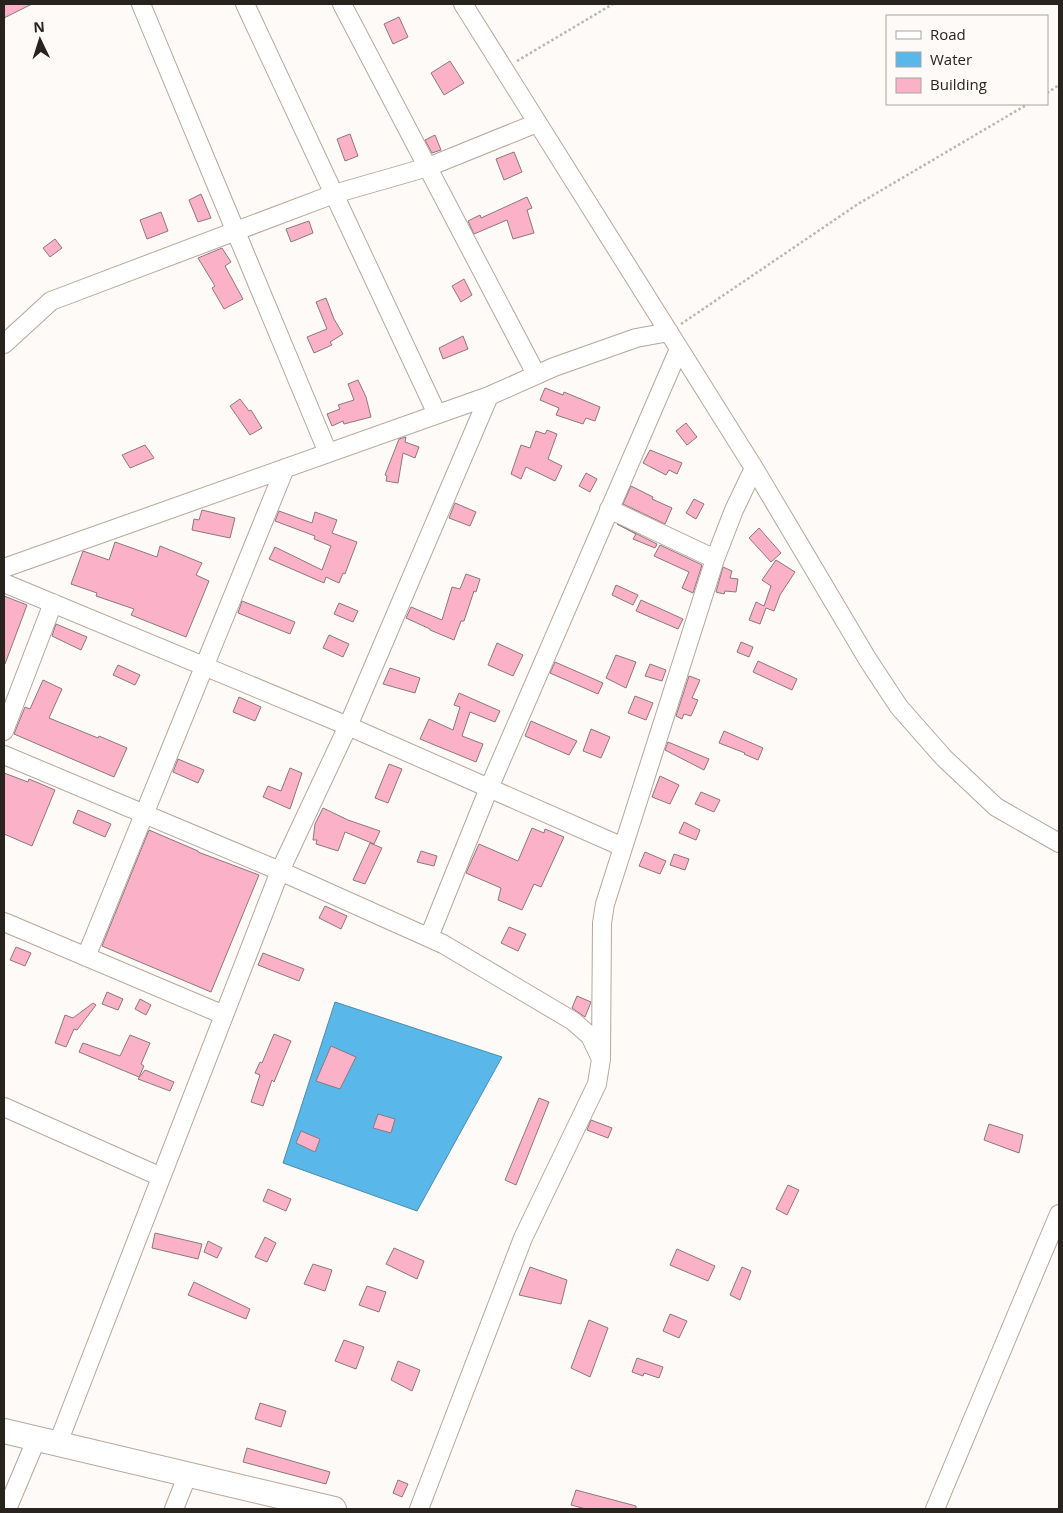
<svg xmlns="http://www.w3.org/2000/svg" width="1063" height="1513" font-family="'Open Sans',sans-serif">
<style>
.water{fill:#59b8e9;stroke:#4b8bac}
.building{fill:#fbb1c8;stroke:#8b787d}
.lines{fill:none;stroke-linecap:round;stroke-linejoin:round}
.street-casing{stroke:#b7a79b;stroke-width:20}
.secondary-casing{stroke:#b7a79b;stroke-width:26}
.path{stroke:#bab6b2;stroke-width:2.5;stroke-dasharray:2.5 2.5;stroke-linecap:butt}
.street{stroke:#fff;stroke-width:18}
.secondary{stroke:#fff;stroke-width:24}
</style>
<rect width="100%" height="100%" fill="#fdfaf7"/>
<path class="water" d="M 335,1002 L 502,1057 L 417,1211 L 283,1163 Z"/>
<path class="building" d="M 4,4 L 32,4 L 4,18 Z
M 399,17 L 408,37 L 393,44 L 384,24 Z
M 450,61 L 464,83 L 444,95 L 431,73 Z
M 350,134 L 358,156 L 345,161 L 337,139 Z
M 435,135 L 441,150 L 432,153 L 425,140 Z
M 514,152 L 522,172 L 504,180 L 496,159 Z
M 201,194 L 211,218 L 198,222 L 189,200 Z
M 527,197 L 532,208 L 527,210 L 534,233 L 513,239 L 507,220 L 474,234 L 468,221 L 480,215 L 481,218 Z
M 161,212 L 168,231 L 147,239 L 140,220 Z
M 309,221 L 313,233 L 291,242 L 286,229 Z
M 55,239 L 62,248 L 50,257 L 43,248 Z
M 222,248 L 231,262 L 225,266 L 243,299 L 224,309 L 212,288 L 215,286 L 198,258 Z
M 464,279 L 472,295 L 461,302 L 452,286 Z
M 326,298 L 334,319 L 343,334 L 330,342 L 332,345 L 314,353 L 307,337 L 327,329 L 316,302 Z
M 463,336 L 468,349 L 443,359 L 439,348 Z
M 358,380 L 366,397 L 371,417 L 344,424 L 343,421 L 332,426 L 327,414 L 340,409 L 338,405 L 354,400 L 348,384 Z
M 545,388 L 563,395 L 564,392 L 600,407 L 595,421 L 586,418 L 583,424 L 556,415 L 559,408 L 540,400 Z
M 240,399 L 249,411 L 251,410 L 262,428 L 250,435 L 230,406 Z
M 686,423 L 697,437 L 687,445 L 676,431 Z
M 547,430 L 557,434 L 548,459 L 562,466 L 555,481 L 526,467 L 521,479 L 511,474 L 521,445 L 530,448 L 536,431 L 545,434 Z
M 406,437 L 405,442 L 419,447 L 415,458 L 403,453 L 398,483 L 386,481 L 387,476 L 385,475 L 399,439 Z
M 145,445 L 154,458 L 130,468 L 122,455 Z
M 650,450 L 682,463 L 677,474 L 669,470 L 666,475 L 643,463 Z
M 586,473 L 597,479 L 590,492 L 579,486 Z
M 631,486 L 653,497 L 652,499 L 672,508 L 665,524 L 623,504 Z
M 694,499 L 704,504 L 696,519 L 686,513 Z
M 455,503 L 476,512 L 470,526 L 449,518 Z
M 202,510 L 235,518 L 230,538 L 192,530 L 194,519 L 199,520 Z
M 279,511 L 312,523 L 315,512 L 337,520 L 332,533 L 357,542 L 345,574 L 343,573 L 339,583 L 326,577 L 324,583 L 269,559 L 275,547 L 322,570 L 331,546 L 314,539 L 315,536 L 275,521 Z
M 617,524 L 657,544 L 655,548 L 633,539 L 636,534 Z
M 759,528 L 781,553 L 771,562 L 749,538 Z
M 115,542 L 157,557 L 160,546 L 202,563 L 196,575 L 209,581 L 186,637 L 131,615 L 134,609 L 96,596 L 97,593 L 71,584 L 83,551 L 109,560 Z
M 660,545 L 702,565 L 693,593 L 682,588 L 689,572 L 654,556 Z
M 776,560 L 795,572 L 780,595 L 774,611 L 766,608 L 760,624 L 749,620 L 756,602 L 764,606 L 771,586 L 762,580 Z
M 723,567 L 732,571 L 730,578 L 738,579 L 736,592 L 725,591 L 724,594 L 716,592 Z
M 466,574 L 480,579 L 476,592 L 474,591 L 464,621 L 461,621 L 454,640 L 430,630 L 430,629 L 406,618 L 411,607 L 442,620 L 452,587 L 460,589 Z
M 616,585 L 638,595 L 633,605 L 612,595 Z
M 4,596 L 27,605 L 5,664 L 4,664 Z
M 641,600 L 683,619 L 678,629 L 636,611 Z
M 242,601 L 295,622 L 290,634 L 238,613 Z
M 339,603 L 358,611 L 353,622 L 334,614 Z
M 56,624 L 87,637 L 81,650 L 52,636 Z
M 329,635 L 349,644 L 343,657 L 323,648 Z
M 741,642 L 753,647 L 749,657 L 737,652 Z
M 497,643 L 523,655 L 513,676 L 488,665 Z
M 616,655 L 636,662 L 626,688 L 606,678 Z
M 758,661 L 797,679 L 792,690 L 753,672 Z
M 555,662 L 603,683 L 598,694 L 550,673 Z
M 650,664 L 666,670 L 662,681 L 645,676 Z
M 118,665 L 140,675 L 135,685 L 113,675 Z
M 390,668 L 420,678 L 415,693 L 383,684 Z
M 689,676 L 700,680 L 692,698 L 698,700 L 691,716 L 684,714 L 682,719 L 676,716 Z
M 43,680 L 62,689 L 49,718 L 98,738 L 99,736 L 127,748 L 114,777 L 14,734 L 25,707 L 30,709 Z
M 459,693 L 500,711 L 495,722 L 470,712 L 462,736 L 483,744 L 476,762 L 420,739 L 429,719 L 453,730 L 460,707 L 454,705 Z
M 635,696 L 653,703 L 646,720 L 628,713 Z
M 239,697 L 261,707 L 255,721 L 233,712 Z
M 531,721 L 577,741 L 569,755 L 525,736 Z
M 591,729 L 610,737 L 601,758 L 583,751 Z
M 724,731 L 763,748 L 758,760 L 744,754 L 745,753 L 719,743 Z
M 668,742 L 709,759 L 704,770 L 665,750 Z
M 178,759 L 204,770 L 198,783 L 173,772 Z
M 389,764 L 402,769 L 388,803 L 375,798 Z
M 290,768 L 302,773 L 290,809 L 263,797 L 268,786 L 281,791 Z
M 4,773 L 28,782 L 29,779 L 55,790 L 32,846 L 4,834 Z
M 660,776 L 679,785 L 670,804 L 652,797 Z
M 701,792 L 720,800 L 714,812 L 695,804 Z
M 323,808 L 348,820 L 380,831 L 374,844 L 345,832 L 338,851 L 316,844 L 317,840 L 313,840 L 315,824 Z
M 78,810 L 111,824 L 105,837 L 73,823 Z
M 684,822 L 700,830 L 696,840 L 679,833 Z
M 532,828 L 544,833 L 545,829 L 564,837 L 541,887 L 534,884 L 522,910 L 498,900 L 501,888 L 466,873 L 479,844 L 518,861 Z
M 149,830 L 198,851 L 198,852 L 259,875 L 211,992 L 102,946 Z
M 370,843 L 382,848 L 365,884 L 353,880 Z
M 421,851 L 437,856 L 434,866 L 417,862 Z
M 645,852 L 666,861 L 660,874 L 639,866 Z
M 674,854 L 689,859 L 685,870 L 670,865 Z
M 325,906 L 347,916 L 341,929 L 319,918 Z
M 509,927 L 526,934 L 518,951 L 501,943 Z
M 16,947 L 31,953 L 25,966 L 10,960 Z
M 263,953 L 304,969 L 299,981 L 258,965 Z
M 107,992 L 123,999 L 118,1010 L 102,1004 Z
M 577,996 L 591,1002 L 585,1017 L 572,1008 Z
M 140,999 L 151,1005 L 146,1015 L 135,1009 Z
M 93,1003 L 96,1005 L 77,1030 L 74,1029 L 66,1047 L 55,1043 L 65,1015 L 73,1018 Z
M 274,1034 L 291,1041 L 274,1082 L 272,1080 L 263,1106 L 251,1102 L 260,1075 L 255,1073 L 260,1062 L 262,1063 Z
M 130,1035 L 150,1043 L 141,1064 L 144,1066 L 139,1077 L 79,1052 L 83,1043 L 120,1056 Z
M 331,1046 L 356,1057 L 340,1089 L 316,1081 Z
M 145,1070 L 174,1082 L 170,1091 L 138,1079 Z
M 539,1098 L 549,1102 L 516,1185 L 505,1180 Z
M 378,1114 L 395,1119 L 391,1133 L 373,1128 Z
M 591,1120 L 612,1128 L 608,1138 L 587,1130 Z
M 989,1124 L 1023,1135 L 1019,1153 L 984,1140 Z
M 301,1131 L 320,1139 L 315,1152 L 296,1143 Z
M 788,1185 L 799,1190 L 787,1215 L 776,1209 Z
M 268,1189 L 291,1199 L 286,1211 L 263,1201 Z
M 155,1233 L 202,1244 L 198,1259 L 152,1248 Z
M 265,1237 L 276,1243 L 267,1262 L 255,1257 Z
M 208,1241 L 222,1248 L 217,1258 L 204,1252 Z
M 394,1248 L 424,1261 L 417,1279 L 386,1264 Z
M 677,1249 L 715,1266 L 708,1281 L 670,1265 Z
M 313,1264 L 332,1270 L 325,1291 L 304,1284 Z
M 530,1267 L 567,1280 L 561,1304 L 519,1295 Z
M 742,1267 L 751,1271 L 740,1300 L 730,1295 Z
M 194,1282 L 250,1309 L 246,1319 L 188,1295 Z
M 367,1286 L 386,1292 L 379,1312 L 359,1305 Z
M 670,1314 L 687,1321 L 679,1338 L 663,1331 Z
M 589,1320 L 608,1328 L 590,1377 L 571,1368 Z
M 344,1340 L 364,1347 L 356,1369 L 335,1361 Z
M 637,1358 L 663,1367 L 659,1378 L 644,1373 L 643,1376 L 632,1372 Z
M 398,1361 L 420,1370 L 412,1391 L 391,1380 Z
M 260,1403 L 286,1411 L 281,1427 L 255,1419 Z
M 247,1448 L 330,1472 L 326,1484 L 243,1462 Z
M 398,1480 L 408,1484 L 402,1497 L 393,1493 Z
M 576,1490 L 636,1506 L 636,1509 L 586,1509 L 571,1505 Z"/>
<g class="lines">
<g class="street-casing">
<path id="street" d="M 141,4 L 328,453
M 245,4 L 437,414
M 342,4 L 536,374
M 463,4 L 754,468 L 868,660 L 899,707 L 944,758 L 996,807 L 1059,843
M 4,344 L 51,301 L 334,194 L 428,167 L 537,123
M 609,509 L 715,559
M 4,568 L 489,396 L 554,367 L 636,338 L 669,332
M 4,583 L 348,726 L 623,847
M 4,731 L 53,603
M 4,755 L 280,871 L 443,944 L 573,1021 L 590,1036 L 601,1059 L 597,1084 L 523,1238 L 419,1509
M 4,922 L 224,1015
M 429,937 L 489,788 L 679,349
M 86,957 L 285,468
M 601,1056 L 602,923 L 605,904 L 715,559 L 734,510 L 754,468
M 4,1107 L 161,1177
M 58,1443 L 280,871 L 348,726 L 489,396
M 7,1509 L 37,1438
M 174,1509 L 188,1474
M 935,1509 L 1059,1214"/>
</g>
<g class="secondary-casing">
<path id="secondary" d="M 4,1431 L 334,1509"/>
</g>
<path class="path" d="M 517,61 L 613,4
M 1047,93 L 1059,85
M 681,324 L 858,204 L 1028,104"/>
<use href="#street" class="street"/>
<use href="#secondary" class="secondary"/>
</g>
<rect width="1063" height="1513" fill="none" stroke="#29231e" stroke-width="10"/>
<rect x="886" y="15" width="162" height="90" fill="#fdfaf7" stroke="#a8a4a0"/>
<rect x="896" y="31" width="25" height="8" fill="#ffffff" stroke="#a8a4a0"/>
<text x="930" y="40" font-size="15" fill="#29231e">Road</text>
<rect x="896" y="52" width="25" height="15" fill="#59b8e9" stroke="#a8a4a0"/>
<text x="930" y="65" font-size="15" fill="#29231e">Water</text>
<rect x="896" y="78" width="25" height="15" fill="#fbb1c8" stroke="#a8a4a0"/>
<text x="930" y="90" font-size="15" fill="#29231e">Building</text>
<g transform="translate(40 40) rotate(356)" stroke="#fdfaf7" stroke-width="4" paint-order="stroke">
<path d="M0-4L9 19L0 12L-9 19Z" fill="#29231e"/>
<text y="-8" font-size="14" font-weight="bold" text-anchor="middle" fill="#29231e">N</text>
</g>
</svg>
